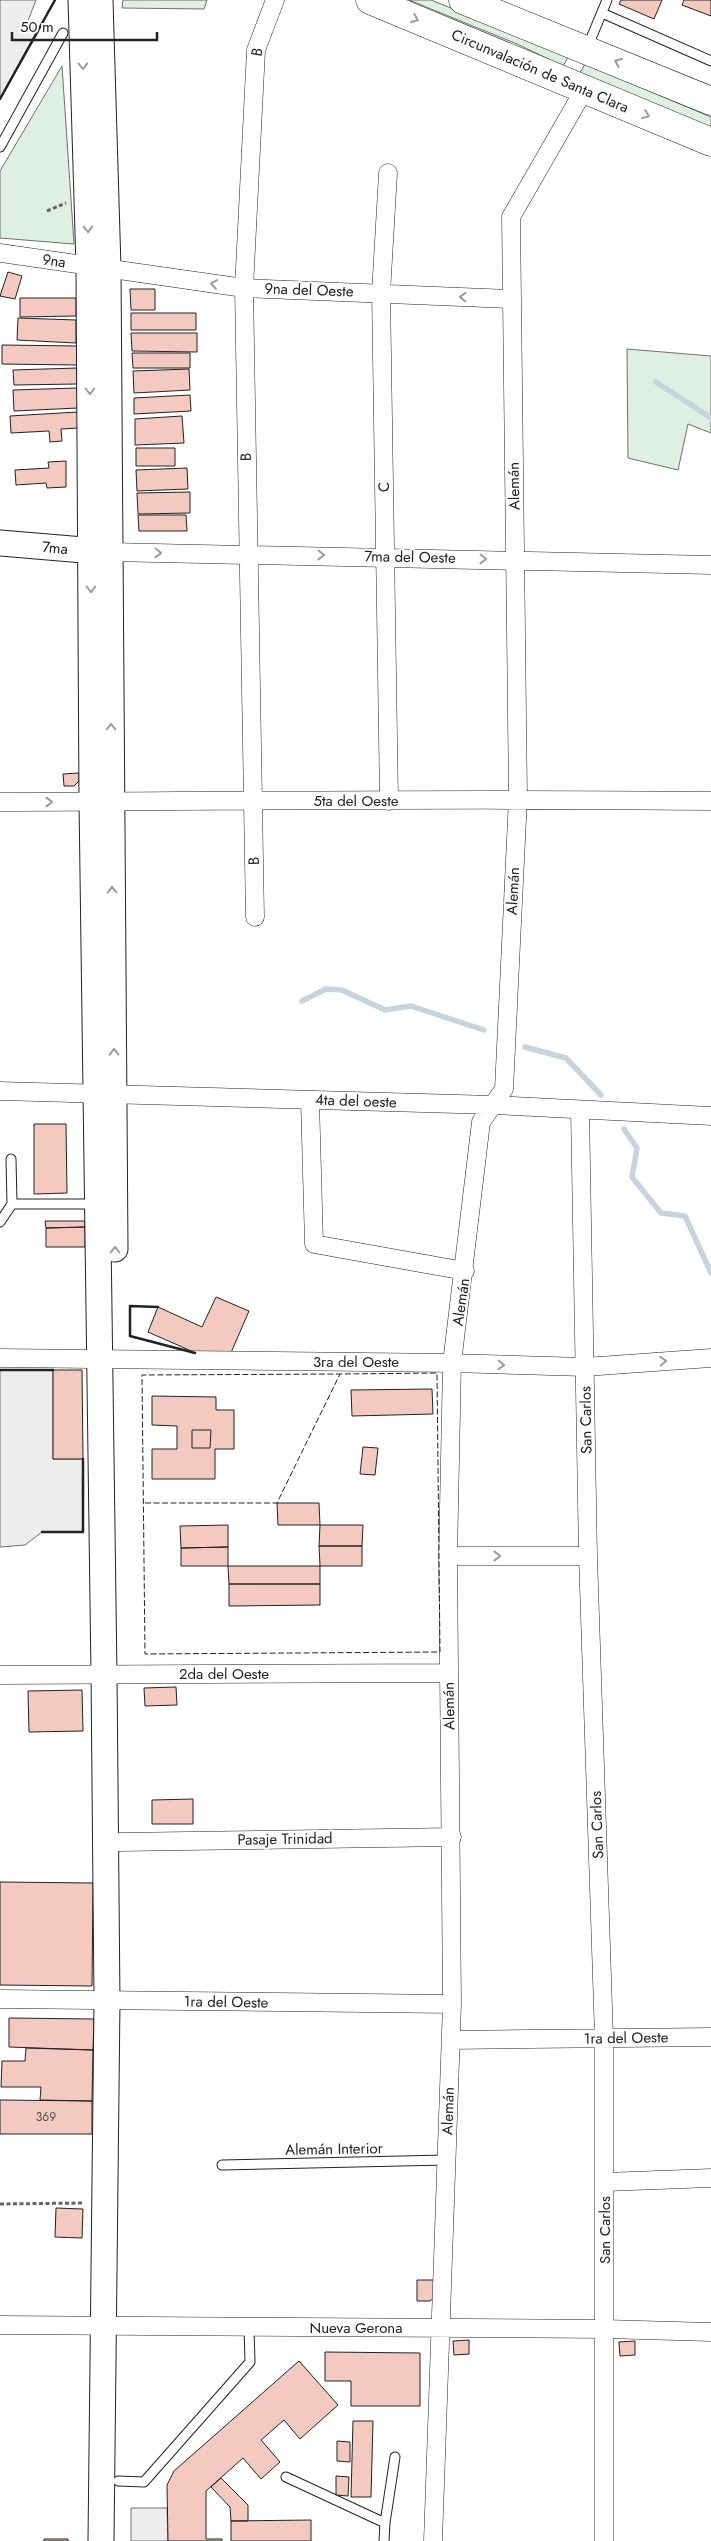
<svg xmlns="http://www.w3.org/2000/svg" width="711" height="2541" font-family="Jost,sans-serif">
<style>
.green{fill:#e0efe3;stroke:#6f6f6f}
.parking{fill:#ededed;stroke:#6f6f6f}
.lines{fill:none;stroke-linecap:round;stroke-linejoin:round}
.stream{stroke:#c7d3dd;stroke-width:5.5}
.building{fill:#f3c9c0;stroke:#222}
.lane-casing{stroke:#222;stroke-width:11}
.street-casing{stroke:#222;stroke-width:19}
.secondary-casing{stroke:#222;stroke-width:27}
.highway-casing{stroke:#222;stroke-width:29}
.path{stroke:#646464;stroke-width:3;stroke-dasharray:4 2.5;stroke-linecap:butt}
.lane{stroke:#fff;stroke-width:9}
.street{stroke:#fff;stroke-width:18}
.secondary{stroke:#fff;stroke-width:25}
.highway{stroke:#fff;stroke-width:28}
.fence{stroke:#222;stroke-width:1;stroke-dasharray:6 2.5;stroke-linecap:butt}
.wall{stroke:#222;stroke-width:2.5}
.oneway{stroke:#9c9c9c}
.labels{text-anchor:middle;stroke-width:4;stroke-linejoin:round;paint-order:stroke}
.number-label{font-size:12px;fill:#564c4a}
.street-label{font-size:15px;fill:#222;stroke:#fff}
</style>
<rect width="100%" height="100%" fill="#fff"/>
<path class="green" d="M 123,0 L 207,0 L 204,9 L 122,8 Z
M 409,0 L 431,0 L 569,56 L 563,66 L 517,44 Z
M 585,64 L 711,117 L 711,128 L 580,73 Z
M 62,66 L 74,244 L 0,238 L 0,171 Z
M 627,349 L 711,356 L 711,433 L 688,424 L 678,470 L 628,458 Z"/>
<path class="parking" d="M 0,0 L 36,0 L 26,26 L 39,31 L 0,99 Z
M 0,1370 L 53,1370 L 53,1459 L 83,1459 L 83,1532 L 42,1532 L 25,1545 L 0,1547 Z
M 131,2508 L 167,2508 L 168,2541 L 131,2541 Z"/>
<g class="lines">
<path class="stream" d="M 656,382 L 711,418
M 302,1001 L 326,989 L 342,990 L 385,1010 L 411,1006 L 484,1030
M 525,1047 L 566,1058 L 601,1095
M 624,1129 L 637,1148 L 632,1177 L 661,1213 L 685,1216 L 711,1273"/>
</g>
<path class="building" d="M 621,0 L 662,0 L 654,19 L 619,4 Z
M 684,0 L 711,0 L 711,16 L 682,5 Z
M 8,272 L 22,276 L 15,299 L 0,296 Z
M 130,289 L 155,289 L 155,310 L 131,310 Z
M 20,298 L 76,298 L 76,316 L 20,317 Z
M 131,313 L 196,313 L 196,330 L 131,330 Z
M 18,318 L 76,320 L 76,343 L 17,340 Z
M 131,333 L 197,333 L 197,352 L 132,351 Z
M 2,345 L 77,346 L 77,365 L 2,364 Z
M 132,353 L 190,353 L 190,368 L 133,368 Z
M 77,368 L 77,384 L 14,385 L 13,370 Z
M 189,369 L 190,390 L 134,393 L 133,371 Z
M 77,388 L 78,408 L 14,411 L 13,390 Z
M 190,395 L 191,411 L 134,414 L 134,398 Z
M 78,412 L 78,428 L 61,429 L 62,441 L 50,442 L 49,431 L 11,433 L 10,416 Z
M 182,416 L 184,443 L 135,445 L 135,419 Z
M 136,448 L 175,448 L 175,466 L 136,466 Z
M 66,461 L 66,487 L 47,488 L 46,483 L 16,485 L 15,470 L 49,468 L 48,462 Z
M 187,468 L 188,489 L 137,491 L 136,470 Z
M 190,492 L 190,513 L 138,514 L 137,493 Z
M 138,515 L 186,515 L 187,531 L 139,531 Z
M 79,773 L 79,781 L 74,786 L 64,786 L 63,774 Z
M 34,1124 L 66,1124 L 67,1193 L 34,1194 Z
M 45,1221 L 85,1221 L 85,1227 L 46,1228 Z
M 85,1227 L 85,1247 L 46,1247 L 46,1228 Z
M 216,1297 L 249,1311 L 230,1355 L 198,1354 L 148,1332 L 158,1307 L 202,1327 Z
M 53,1370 L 82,1370 L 83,1459 L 53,1459 Z
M 432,1389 L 433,1414 L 352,1416 L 351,1390 Z
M 152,1396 L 216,1397 L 216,1410 L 234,1410 L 234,1449 L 215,1449 L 215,1479 L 152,1479 L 152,1449 L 177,1449 L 177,1426 L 152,1425 Z
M 192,1430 L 211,1430 L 210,1448 L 192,1448 Z
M 363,1447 L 378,1448 L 375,1475 L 360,1474 Z
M 277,1503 L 319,1503 L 320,1525 L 278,1525 Z
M 228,1525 L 228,1547 L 181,1548 L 180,1526 Z
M 320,1525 L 363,1525 L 362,1546 L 319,1546 Z
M 319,1546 L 362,1546 L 362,1566 L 320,1566 Z
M 228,1547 L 228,1566 L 181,1566 L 181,1548 Z
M 228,1566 L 320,1566 L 320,1584 L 229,1584 Z
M 229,1584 L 320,1584 L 320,1605 L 229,1606 Z
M 176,1687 L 177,1705 L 145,1706 L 144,1688 Z
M 82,1690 L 83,1731 L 29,1732 L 28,1691 Z
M 193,1799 L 193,1824 L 152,1824 L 152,1800 Z
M 0,1882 L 93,1883 L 92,1986 L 0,1985 Z
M 9,2018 L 94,2019 L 93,2050 L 9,2047 Z
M 26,2048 L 93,2050 L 92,2101 L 40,2100 L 41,2087 L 1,2087 L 2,2061 L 25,2061 Z
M 0,2100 L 92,2101 L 92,2134 L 0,2134 Z
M 56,2208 L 83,2209 L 82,2238 L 55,2237 Z
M 417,2280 L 437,2280 L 437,2296 L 430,2301 L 417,2301 Z
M 469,2340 L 469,2354 L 454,2355 L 453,2341 Z
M 635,2341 L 635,2355 L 620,2356 L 619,2342 Z
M 325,2352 L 420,2353 L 420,2406 L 351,2406 L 351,2381 L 325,2381 Z
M 299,2361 L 338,2405 L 300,2439 L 284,2420 L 261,2440 L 280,2462 L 261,2479 L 243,2458 L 206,2491 L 206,2539 L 222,2539 L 222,2541 L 168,2541 L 167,2485 L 174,2471 Z
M 353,2421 L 373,2421 L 371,2497 L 351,2497 Z
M 337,2441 L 350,2442 L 350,2462 L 337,2461 Z
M 336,2476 L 349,2477 L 348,2496 L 336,2495 Z
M 221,2478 L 248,2505 L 248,2521 L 231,2521 L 230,2507 L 211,2487 Z
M 311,2520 L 311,2541 L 231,2541 L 231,2521 Z
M 44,2539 L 68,2539 L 68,2541 L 44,2541 Z"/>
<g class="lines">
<g class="lane-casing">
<path id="lane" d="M 602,13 L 711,61
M 587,48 L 607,0
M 0,147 L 63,33
M 11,1159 L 12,1204
M 0,1222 L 12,1204 L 97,1204
M 222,2165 L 447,2160
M 286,2477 L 385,2523 L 384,2541
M 118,2481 L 144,2482 L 250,2362 L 249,2328
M 385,2523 L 395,2457"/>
</g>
<g class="street-casing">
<path id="street" d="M 388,173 L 381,293 L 389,801
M 0,253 L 244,288 L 512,299
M 110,552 L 711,565
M 0,802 C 237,801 474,798 711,801
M 255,917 L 244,288 L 256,50 L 275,0
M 0,1091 L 493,1105 L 711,1116
M 310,1100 L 314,1244 L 465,1271
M 580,1110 L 588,1556 L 604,2038 L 604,2541
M 0,1358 L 452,1363 L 585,1367 L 711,1358
M 448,1556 L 588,1556
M 0,1675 L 449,1673
M 118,1842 L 452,1837
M 0,1999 L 452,2004
M 451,2040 L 711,2037
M 605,2182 L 711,2178
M 0,2325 L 605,2329 L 711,2332
M 433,2541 L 452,2004 L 448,1556 L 452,1363 L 481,1122 L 504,1089 L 518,798 L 511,217 L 584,90"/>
</g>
<g class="secondary-casing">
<path id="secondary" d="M 81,0 L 89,266 L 92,801 L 104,1674 L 107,2001 L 101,2541
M 100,0 L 108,268 L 115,1249
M 0,543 L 107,552"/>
</g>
<g class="highway-casing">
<path id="highway" d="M 370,0 L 711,142
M 463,0 L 711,101"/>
</g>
<path class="path" d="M 47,211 L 66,203
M 0,2204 L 83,2203"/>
<use href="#lane" class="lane"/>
<use href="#street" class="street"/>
<use href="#secondary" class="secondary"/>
<use href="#highway" class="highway"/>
<path class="fence" d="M 145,1503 L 277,1503 L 340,1374 L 437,1373 L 440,1652 L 145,1654 L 142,1375 L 340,1374"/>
<path class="wall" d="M 0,99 L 55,0
M 158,1307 L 130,1306 L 130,1336 L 195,1353
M 0,1370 L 53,1370
M 42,1532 L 83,1532 L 83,1459"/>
</g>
<defs><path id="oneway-chevron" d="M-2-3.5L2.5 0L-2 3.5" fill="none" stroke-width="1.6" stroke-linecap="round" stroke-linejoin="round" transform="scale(1.25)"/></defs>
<g class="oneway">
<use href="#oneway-chevron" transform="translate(415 19) rotate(23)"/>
<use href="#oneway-chevron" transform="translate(618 62) rotate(-157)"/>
<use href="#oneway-chevron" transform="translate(83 66) rotate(88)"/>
<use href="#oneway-chevron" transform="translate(646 115) rotate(22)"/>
<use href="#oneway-chevron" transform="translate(88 229) rotate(88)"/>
<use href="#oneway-chevron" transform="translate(214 284) rotate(-172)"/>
<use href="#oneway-chevron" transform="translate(463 297) rotate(-178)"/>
<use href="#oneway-chevron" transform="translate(90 391) rotate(90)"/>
<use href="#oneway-chevron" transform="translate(158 553) rotate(1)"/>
<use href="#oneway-chevron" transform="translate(321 555) rotate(1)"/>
<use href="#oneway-chevron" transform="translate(483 559) rotate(1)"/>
<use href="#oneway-chevron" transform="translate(91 589) rotate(90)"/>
<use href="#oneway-chevron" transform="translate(111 727) rotate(-90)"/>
<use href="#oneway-chevron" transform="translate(49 802)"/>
<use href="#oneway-chevron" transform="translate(112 890) rotate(-91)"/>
<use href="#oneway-chevron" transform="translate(114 1052) rotate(-91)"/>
<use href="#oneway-chevron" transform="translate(115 1250) rotate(-90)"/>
<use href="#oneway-chevron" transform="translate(663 1361) rotate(-4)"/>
<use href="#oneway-chevron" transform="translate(501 1365) rotate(2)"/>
<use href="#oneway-chevron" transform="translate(497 1556)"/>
</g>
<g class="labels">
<g class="number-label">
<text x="46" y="2121">369</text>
</g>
<g class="street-label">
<text transform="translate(257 52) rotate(-80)" y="5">B</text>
<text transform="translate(540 71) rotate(23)" y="5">Circunvalación de Santa Clara</text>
<text transform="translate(54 261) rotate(8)" y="5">9na</text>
<text transform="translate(309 290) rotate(2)" y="5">9na del Oeste</text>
<text transform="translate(246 457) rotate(-91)" y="5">B</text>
<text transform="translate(514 486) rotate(-91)" y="5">Alemán</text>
<text transform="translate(384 487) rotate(-91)" y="5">C</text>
<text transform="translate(55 548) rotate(5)" y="5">7ma</text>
<text transform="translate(410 557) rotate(1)" y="5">7ma del Oeste</text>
<text x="356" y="806">5ta del Oeste</text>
<text transform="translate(254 861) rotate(-91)" y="5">B</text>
<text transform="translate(513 891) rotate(-87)" y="5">Alemán</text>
<text transform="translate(356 1101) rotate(2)" y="5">4ta del oeste</text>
<text transform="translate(461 1302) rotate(-82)" y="5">Alemán</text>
<text x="356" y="1367">3ra del Oeste</text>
<text transform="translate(586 1420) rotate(-91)" y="5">San Carlos</text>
<text x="224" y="1679">2da del Oeste</text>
<text transform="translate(449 1706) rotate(-91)" y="5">Alemán</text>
<text transform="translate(597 1825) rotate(-92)" y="5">San Carlos</text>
<text transform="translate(285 1839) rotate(-1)" y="5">Pasaje Trinidad</text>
<text transform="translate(226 2002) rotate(1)" y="5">1ra del Oeste</text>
<text transform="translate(626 2038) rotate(-1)" y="5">1ra del Oeste</text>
<text transform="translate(448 2111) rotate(-88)" y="5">Alemán</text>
<text transform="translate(334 2149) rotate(-1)" y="5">Alemán Interior</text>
<text transform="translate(605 2230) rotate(-90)" y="5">San Carlos</text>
<text x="356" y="2333">Nueva Gerona</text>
</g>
</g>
<path d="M12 32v8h145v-8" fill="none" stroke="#222222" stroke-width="2.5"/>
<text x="20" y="32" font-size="15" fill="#222222" stroke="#ffffff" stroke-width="4" paint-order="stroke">50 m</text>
</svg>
